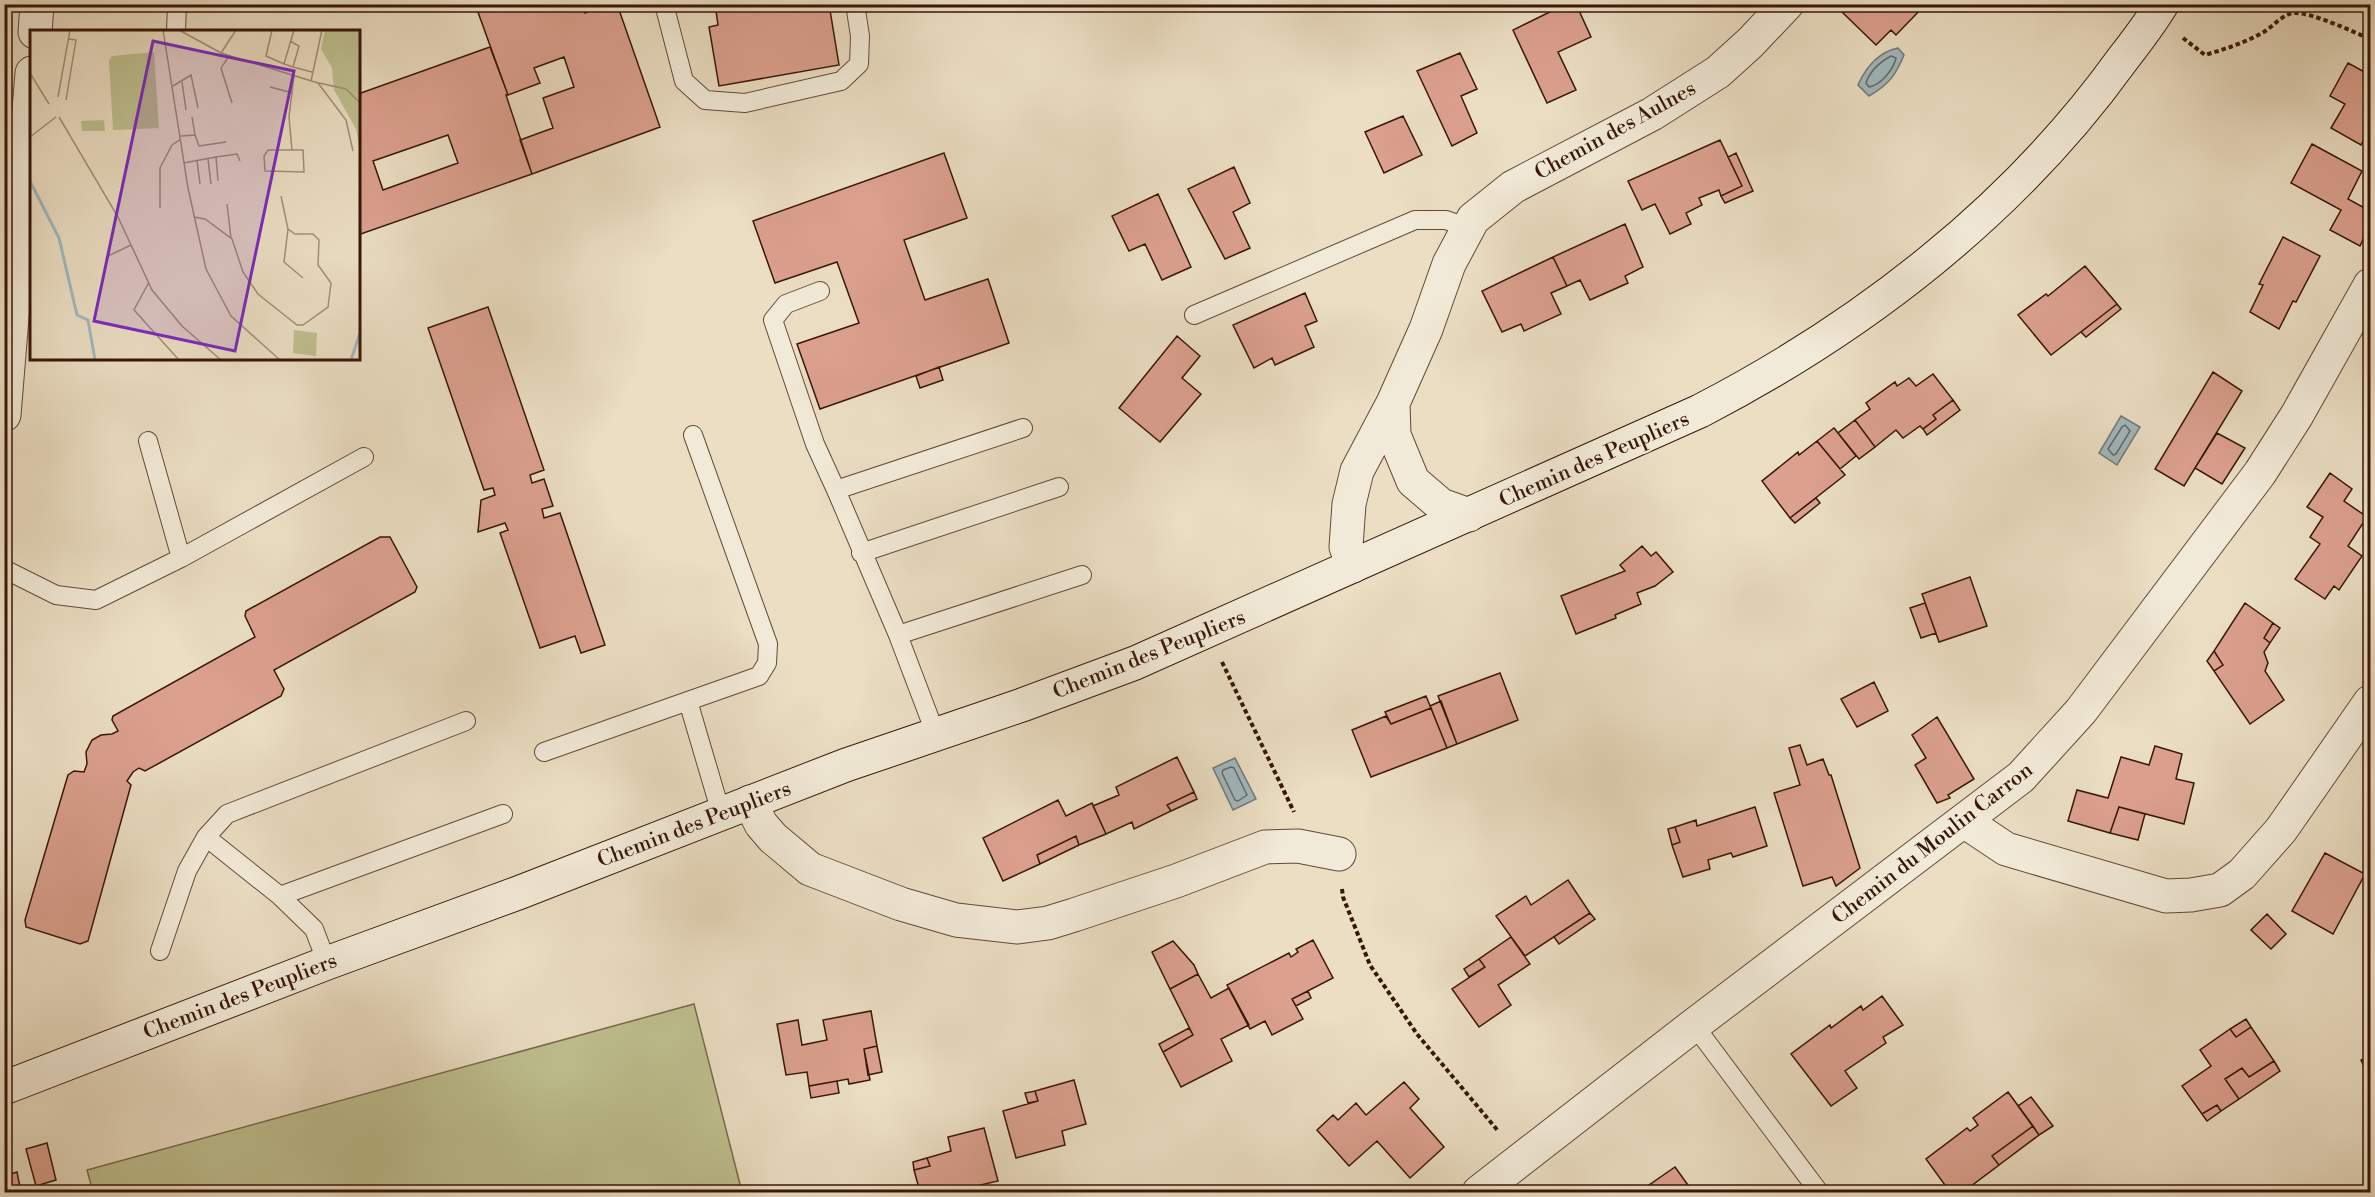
<svg xmlns="http://www.w3.org/2000/svg" width="2375" height="1197" font-family="'Libre Bodoni',serif">
<style>
.garden{fill:#bebf8f;stroke:#7a6b4c;stroke-width:1.5}
.water{fill:#9fb9c0;stroke:#757876;stroke-width:1.5}
.lines{fill:none;stroke-linecap:round;stroke-linejoin:round}
.shore{stroke:#6b6864;stroke-width:1.5}
.building{fill:#dba08e;stroke:#371708;stroke-width:1.5;fill-rule:evenodd}
.lane-casing{stroke:#644937;stroke-width:20}
.street-casing{stroke:#644937;stroke-width:35}
.secondary-casing{stroke:#371708;stroke-width:35}
.path{stroke:#371708;stroke-width:4;stroke-dasharray:4.5 3;stroke-linecap:butt}
.lane{stroke:#f2ead8;stroke-width:18}
.street{stroke:#f2ead8;stroke-width:33}
.secondary{stroke:#f2ead8;stroke-width:33}
.labels{text-anchor:middle;stroke-width:4.5;stroke-linejoin:round;paint-order:stroke}
.street-label{font-size:21px;fill:#371708;stroke:#f2ead8}
.inset-river{fill:none;stroke:#9fb9c0;stroke-width:3}
.inset-road{fill:none;stroke:#a38e78;stroke-width:1.5}
.view{fill:#7b2cbf;fill-opacity:0.15;stroke:#7b2cbf;stroke-width:3}
.inset-edge{fill:none;stroke:#371708;stroke-width:3}
</style>
<rect width="100%" height="100%" fill="#ebdec3"/>
<filter id="stains"><feTurbulence type="fractalNoise" baseFrequency=".00333" numOctaves="4"/><feColorMatrix values="0 0 0 0 .2 0 0 0 0 .09 0 0 0 0 .02 0 0 0 .5 -.17"/></filter>
<radialGradient id="worn" r=".72"><stop offset=".6" stop-color="#630" stop-opacity="0"/><stop offset="1" stop-color="#630" stop-opacity=".3"/></radialGradient>
<path class="garden" d="M 694,1004 L 742,1192 L 93,1192 L 87,1170 Z"/>
<path class="water" d="M 1898,48 L 1904,55 C 1896,74 1890,84 1869,96 L 1858,85 C 1866,67 1879,52 1898,48 Z
M 2121,416 L 2140,427 L 2117,465 L 2099,453 Z
M 1235,758 L 1256,799 L 1233,810 L 1213,768 Z"/>
<g class="lines">
<path class="shore" d="M 1891,56 L 1896,58 C 1893,70 1881,85 1869,87 L 1866,83 C 1870,71 1880,62 1891,56 Z
M 2125,425 L 2130,431 L 2116,454 L 2113,455 L 2108,449 L 2122,427 Z
M 1231,767 L 1234,768 L 1247,795 L 1238,801 L 1235,800 L 1222,773 L 1223,770 Z"/>
</g>
<path class="building" d="M 475,4 L 582,4 L 585,13 L 609,4 L 617,4 L 660,127 L 532,174 L 520,140 L 553,128 L 543,98 L 574,87 L 564,57 L 534,68 L 540,83 L 508,95 Z
M 715,4 L 829,4 L 839,65 L 719,86 L 709,27 L 718,25 Z
M 1566,4 L 1576,4 L 1591,37 L 1558,52 L 1576,90 L 1547,103 L 1513,30 Z
M 1851,4 L 1925,4 L 1925,5 L 1896,35 L 1891,30 L 1876,45 L 1843,13 Z
M 490,47 L 508,95 L 506,95 L 532,174 L 358,235 L 358,94 ZM 448,135 L 458,163 L 383,190 L 373,161 Z
M 1460,53 L 1477,89 L 1461,96 L 1477,133 L 1452,146 L 1417,71 Z
M 2348,63 L 2370,75 L 2370,128 L 2361,145 L 2331,128 L 2345,104 L 2330,96 Z
M 1403,116 L 1422,155 L 1384,173 L 1365,132 Z
M 1720,140 L 1742,186 L 1721,196 L 1719,190 L 1699,198 L 1702,205 L 1686,213 L 1691,224 L 1670,234 L 1655,204 L 1642,210 L 1628,181 Z
M 2312,144 L 2362,171 L 2348,199 L 2370,211 L 2370,224 L 2360,246 L 2330,230 L 2341,210 L 2291,183 Z
M 944,153 L 967,218 L 904,240 L 925,300 L 988,279 L 1009,343 L 820,409 L 797,344 L 859,323 L 837,262 L 775,283 L 753,221 Z
M 1736,153 L 1753,191 L 1725,203 L 1721,196 L 1742,186 L 1728,157 Z
M 1234,167 L 1250,203 L 1233,212 L 1250,248 L 1225,259 L 1188,189 Z
M 1158,194 L 1191,267 L 1162,280 L 1145,244 L 1129,251 L 1112,216 Z
M 1625,224 L 1643,267 L 1625,276 L 1628,283 L 1590,300 L 1580,280 L 1567,286 L 1553,257 Z
M 2283,237 L 2320,256 L 2296,302 L 2293,301 L 2279,329 L 2250,312 L 2263,285 L 2259,284 Z
M 1553,257 L 1567,286 L 1551,293 L 1561,314 L 1524,331 L 1521,324 L 1502,332 L 1482,291 Z
M 2085,266 L 2117,304 L 2051,355 L 2018,315 L 2046,294 L 2048,296 Z
M 1305,293 L 1317,321 L 1305,326 L 1314,347 L 1275,365 L 1272,358 L 1254,368 L 1233,325 Z
M 2117,304 L 2121,309 L 2086,337 L 2081,332 Z
M 488,307 L 544,470 L 530,475 L 532,483 L 544,479 L 553,506 L 542,509 L 544,518 L 560,513 L 605,645 L 581,653 L 575,636 L 540,648 L 500,533 L 508,530 L 505,523 L 478,532 L 481,500 L 495,495 L 493,488 L 484,490 L 428,328 Z
M 1177,336 L 1200,356 L 1182,378 L 1201,394 L 1160,442 L 1119,408 Z
M 939,367 L 943,380 L 920,388 L 916,376 Z
M 2213,372 L 2242,391 L 2184,486 L 2155,469 Z
M 1933,374 L 1953,400 L 1933,415 L 1936,419 L 1923,429 L 1920,426 L 1903,438 L 1896,430 L 1875,447 L 1855,420 L 1870,409 L 1866,403 L 1895,382 L 1897,386 L 1909,378 L 1916,386 Z
M 1953,400 L 1960,410 L 1927,435 L 1923,429 L 1936,419 L 1933,415 Z
M 1855,420 L 1875,447 L 1859,459 L 1838,433 Z
M 1834,428 L 1856,456 L 1840,469 L 1817,441 Z
M 2217,433 L 2245,448 L 2222,484 L 2195,468 Z
M 1817,441 L 1845,475 L 1790,518 L 1762,481 L 1798,452 L 1799,455 Z
M 2330,473 L 2352,489 L 2344,501 L 2367,517 L 2348,546 L 2362,556 L 2339,590 L 2334,586 L 2325,599 L 2295,579 L 2320,544 L 2310,537 L 2323,517 L 2307,507 Z
M 1816,498 L 1820,503 L 1795,523 L 1790,518 Z
M 380,537 L 390,537 L 417,587 L 415,592 L 274,670 L 284,689 L 281,696 L 145,771 L 139,768 L 133,772 L 127,781 L 131,785 L 88,941 L 80,944 L 26,927 L 25,920 L 68,775 L 74,771 L 84,772 L 87,764 L 86,752 L 92,740 L 101,735 L 112,734 L 118,731 L 112,720 L 113,716 L 255,637 L 245,616 L 246,611 Z
M 1642,546 L 1651,556 L 1656,552 L 1673,572 L 1655,586 L 1637,593 L 1641,604 L 1615,615 L 1616,618 L 1576,634 L 1561,596 L 1625,571 L 1620,565 Z
M 1970,577 L 1987,626 L 1939,642 L 1922,594 Z
M 1925,603 L 1936,633 L 1921,638 L 1910,608 Z
M 2245,603 L 2273,623 L 2264,638 L 2270,643 L 2264,652 L 2268,663 L 2265,671 L 2284,700 L 2250,724 L 2214,671 L 2223,665 L 2214,651 Z
M 2273,623 L 2280,628 L 2270,643 L 2264,638 Z
M 2214,651 L 2223,665 L 2214,671 L 2207,661 Z
M 1500,673 L 1518,720 L 1457,744 L 1438,696 Z
M 1874,682 L 1888,711 L 1857,727 L 1841,699 Z
M 1426,696 L 1431,708 L 1391,724 L 1385,712 Z
M 1441,701 L 1457,744 L 1447,748 L 1430,706 Z
M 1431,708 L 1447,748 L 1371,777 L 1352,730 L 1386,716 L 1391,724 Z
M 1937,717 L 1974,779 L 1948,795 L 1950,798 L 1937,803 L 1915,765 L 1926,758 L 1912,735 Z
M 1800,745 L 1807,765 L 1823,759 L 1829,775 L 1831,775 L 1860,868 L 1836,886 L 1832,877 L 1803,886 L 1774,793 L 1800,785 L 1789,748 Z
M 2155,746 L 2182,754 L 2176,779 L 2194,783 L 2184,824 L 2119,807 L 2110,833 L 2068,821 L 2077,790 L 2108,798 L 2121,757 L 2149,765 Z
M 1177,757 L 1194,792 L 1167,805 L 1171,811 L 1134,829 L 1132,822 L 1106,834 L 1093,806 L 1119,795 L 1116,787 Z
M 1194,792 L 1197,799 L 1171,811 L 1167,805 Z
M 1058,800 L 1066,816 L 1092,803 L 1106,834 L 1079,845 L 1076,836 L 1037,855 L 1040,864 L 1003,881 L 983,838 Z
M 1755,807 L 1767,846 L 1733,857 L 1731,853 L 1708,860 L 1710,869 L 1683,877 L 1672,845 L 1680,842 L 1675,827 L 1696,820 L 1697,826 Z
M 2119,807 L 2145,814 L 2138,840 L 2110,833 Z
M 1675,827 L 1680,842 L 1672,845 L 1668,829 Z
M 1076,836 L 1079,845 L 1040,864 L 1037,855 Z
M 2325,853 L 2365,874 L 2333,934 L 2292,911 Z
M 1568,880 L 1590,913 L 1525,956 L 1496,916 L 1526,896 L 1531,905 Z
M 1590,913 L 1595,919 L 1559,944 L 1554,937 Z
M 2267,914 L 2286,934 L 2271,949 L 2251,930 Z
M 1511,937 L 1530,964 L 1498,985 L 1511,1005 L 1479,1027 L 1452,989 L 1485,967 L 1479,959 Z
M 1313,940 L 1333,978 L 1292,999 L 1303,1019 L 1272,1035 L 1265,1021 L 1250,1029 L 1227,985 L 1289,953 L 1291,957 L 1298,952 L 1296,949 Z
M 1173,941 L 1194,965 L 1198,974 L 1170,989 L 1152,952 Z
M 1479,959 L 1485,967 L 1469,977 L 1464,969 Z
M 1198,974 L 1211,998 L 1229,988 L 1249,1025 L 1221,1039 L 1232,1061 L 1181,1087 L 1163,1052 L 1193,1035 L 1170,989 Z
M 1308,991 L 1311,998 L 1296,1006 L 1292,999 Z
M 1882,996 L 1903,1025 L 1883,1037 L 1886,1043 L 1845,1071 L 1857,1088 L 1831,1106 L 1791,1054 L 1830,1025 L 1831,1028 L 1861,1006 L 1863,1010 Z
M 871,1011 L 877,1046 L 864,1049 L 870,1080 L 849,1084 L 848,1079 L 809,1086 L 807,1072 L 786,1075 L 777,1024 L 798,1020 L 802,1045 L 827,1040 L 823,1020 Z
M 2246,1019 L 2251,1027 L 2236,1037 L 2230,1029 Z
M 2251,1027 L 2274,1061 L 2249,1077 L 2242,1068 L 2225,1079 L 2239,1099 L 2221,1111 L 2217,1105 L 2202,1114 L 2182,1086 L 2211,1066 L 2200,1050 L 2230,1029 L 2236,1037 Z
M 1189,1028 L 1193,1035 L 1163,1052 L 1159,1044 Z
M 877,1046 L 882,1072 L 868,1075 L 864,1049 Z
M 2370,1056 L 2370,1079 L 2361,1060 Z
M 2274,1061 L 2280,1071 L 2239,1099 L 2225,1079 L 2242,1068 L 2249,1077 Z
M 1074,1080 L 1086,1124 L 1062,1131 L 1065,1145 L 1016,1158 L 1003,1111 L 1038,1101 L 1035,1091 Z
M 837,1081 L 839,1093 L 811,1098 L 809,1086 Z
M 1404,1082 L 1419,1099 L 1410,1108 L 1444,1147 L 1410,1178 L 1377,1141 L 1349,1166 L 1317,1130 L 1333,1115 L 1338,1120 L 1356,1103 L 1366,1115 Z
M 1035,1091 L 1038,1101 L 1028,1103 L 1025,1093 Z
M 2008,1092 L 2033,1126 L 1992,1156 L 1999,1165 L 1963,1192 L 1950,1192 L 1926,1159 L 1967,1128 L 1970,1131 L 1978,1125 L 1973,1118 Z
M 2031,1097 L 2053,1126 L 2039,1135 L 2018,1106 Z
M 2217,1105 L 2221,1111 L 2207,1121 L 2202,1114 Z
M 2033,1126 L 2039,1135 L 1999,1165 L 1992,1156 Z
M 984,1128 L 998,1181 L 963,1189 L 964,1192 L 920,1192 L 914,1170 L 930,1166 L 927,1158 L 951,1151 L 948,1137 Z
M 47,1143 L 56,1180 L 36,1186 L 26,1149 Z
M 927,1158 L 930,1166 L 914,1170 L 913,1162 Z
M 1675,1167 L 1693,1192 L 1639,1192 Z
M 17,1172 L 21,1192 L 4,1192 L 4,1176 Z"/>
<g class="lines">
<g class="lane-casing">
<path id="lane" d="M 664,4 L 684,81 L 705,100 L 745,103 L 841,81 L 859,64 L 860,36 L 855,4
M 176,32 L 177,4
M 820,291 L 786,304 L 773,320 L 815,444 L 836,490
M 1194,315 L 1415,220 L 1446,220 L 1468,228
M 148,441 L 181,558
M 861,553 L 1059,487
M 4,569 L 56,595 L 96,600 L 181,558 L 364,457
M 898,635 L 1082,575
M 688,701 L 759,676 L 767,663 L 768,644 L 693,435
M 936,735 L 898,635 L 836,490 L 1023,428
M 544,752 L 688,701 L 721,813
M 280,896 L 503,814
M 160,951 L 187,871 L 206,837
M 327,963 L 314,929 L 280,896 L 206,837 L 227,814 L 466,721
M 1694,1025 L 1819,1192"/>
</g>
<g class="street-casing">
<path id="street" d="M 35,32 L 37,4
M 1393,403 L 1394,435 L 1413,481 L 1441,505 L 1469,515
M 4,415 L 32,73
M 1353,566 L 1346,547 L 1349,504 L 1357,471 L 1393,403 L 1426,329 L 1449,264 L 1473,219 L 1513,187 L 1652,114 L 1718,72 L 1750,43 L 1787,4
M 750,802 L 761,824 L 773,838 L 810,869 L 901,904 L 956,920 L 1018,927 L 1048,923 L 1074,915 L 1176,881 L 1265,847 L 1298,846 L 1339,854
M 1964,821 L 2006,849 L 2166,896 L 2191,895 L 2220,890 L 2242,874 L 2281,830 L 2370,702
M 1479,1192 L 1694,1025 L 2021,777 L 2081,711 L 2260,473 L 2297,415 L 2370,285"/>
</g>
<g class="secondary-casing">
<path id="secondary" d="M 4,1088 L 327,963 L 518,893 L 846,765 L 1022,705 L 1135,663 L 1700,411 C 1864,326 2014,210 2122,60 C 2136,42 2150,24 2162,4"/>
</g>
<path class="path" d="M 2183,38 L 2205,55 C 2225,49 2244,43 2262,33 C 2272,28 2282,14 2294,13 C 2311,12 2354,32 2370,39
M 1222,662 L 1294,812
M 1342,889 L 1343,897 L 1370,965 L 1417,1034 L 1499,1132"/>
<use href="#lane" class="lane"/>
<use href="#street" class="street"/>
<use href="#secondary" class="secondary"/>
</g>
<g class="labels">
<g class="street-label">
<text transform="translate(1615 130) rotate(-29)" y="7">Chemin des Aulnes</text>
<text transform="translate(1594 459) rotate(-24)" y="7">Chemin des Peupliers</text>
<text transform="translate(1149 654) rotate(-22)" y="7">Chemin des Peupliers</text>
<text transform="translate(694 824) rotate(-21)" y="7">Chemin des Peupliers</text>
<text transform="translate(1932 843) rotate(-38)" y="7">Chemin du Moulin Carron</text>
<text transform="translate(240 996) rotate(-21)" y="7">Chemin des Peupliers</text>
</g>
</g>
<g transform="translate(30 30)">
<rect width="330" height="330" fill="#ebdec3"/>
<path d="M 295,0 L 330,0 L 330,121 L 326,99 L 304,60 L 302,38 L 291,19 Z" fill="#bebf8f"/>
<path d="M 124,22 L 129,98 L 83,100 L 79,30 L 82,26 ZM 74,90 L 75,101 L 52,101 L 51,91 ZM 264,300 L 287,303 L 286,326 L 263,323 Z" fill="#bebf8f"/>
<path class="inset-river" d="M 0,151 L 29,208 L 47,285 L 58,290 L 65,330M 321,330 L 330,303"/>
<path class="inset-road" d="M 133,0 L 158,158 L 176,239 L 201,286 L 250,330M 149,0 L 191,23 L 288,53 L 316,90 L 323,121M 242,0 L 236,26 L 254,34 L 264,0M 191,23 L 206,0M 199,26 L 191,38 L 202,73M 254,34 L 263,37 L 269,16 L 260,11M 263,37 L 282,42M 0,43 L 19,74M 281,51 L 292,0M 152,52 L 156,80M 289,53 L 316,59 L 329,72M 143,56 L 161,45 L 168,78M 240,57 L 263,63M 28,67 L 40,0M 36,70 L 46,10 L 38,9M 29,87 L 88,187 L 122,260 L 152,296 L 191,330M 165,105 L 169,116 L 196,112M 151,106 L 165,105 L 162,87M 0,107 L 26,87M 238,120 L 273,120 L 274,142 L 235,141 L 234,126 ZM 262,120 L 259,87 L 264,46M 186,127 L 207,124 L 210,131M 178,129 L 181,154M 167,131 L 170,154M 154,133 L 186,127 L 188,151M 197,174 L 201,208M 130,178 L 130,138 L 142,115 L 151,109M 164,187 L 175,189 L 202,209 L 213,242 L 228,264 L 267,295 L 273,295 L 298,277 L 301,253 L 288,235 L 289,210 L 283,204 L 265,204 L 258,199 L 251,166M 258,199 L 254,232 L 273,248M 76,227 L 101,215M 119,252 L 104,280 L 149,330"/>
<path class="view" d="M 123,11 L 264,41 L 205,321 L 64,291 Z"/>
<rect width="330" height="330" class="inset-edge"/>
</g>
<rect width="2375" height="1197" fill="none" stroke="#ebdec3" stroke-width="24"/>
<rect x="6" y="6" width="2363" height="1185" fill="none" stroke="#371708" stroke-width="3"/>
<rect x="12" y="12" width="2351" height="1173" fill="none" stroke="#371708" stroke-width="1.5"/>
<rect width="100%" height="100%" filter="url(#stains)"/>
<rect width="100%" height="100%" fill="url(#worn)"/>
</svg>
